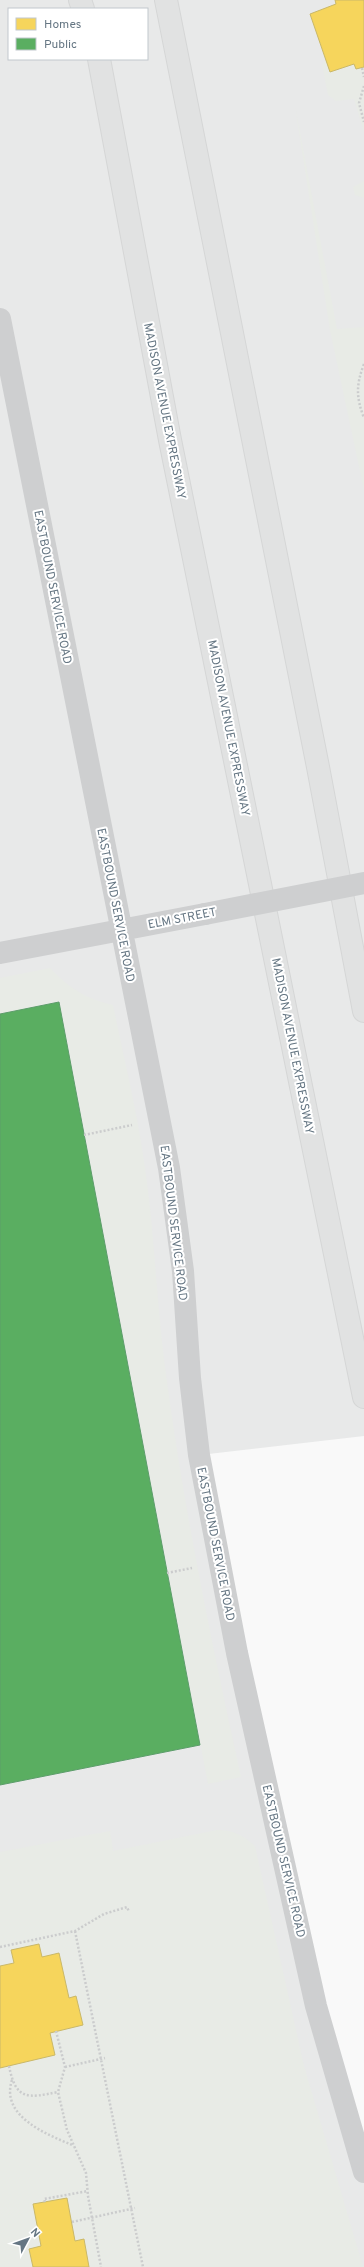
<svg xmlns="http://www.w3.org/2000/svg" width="364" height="2267" font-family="Overpass,sans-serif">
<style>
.built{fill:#e8e9e9;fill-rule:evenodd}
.green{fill:#e8ebe6}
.homes{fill:#f6d55c;stroke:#cab868}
.public{fill:#5aae61;stroke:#5d9d6b}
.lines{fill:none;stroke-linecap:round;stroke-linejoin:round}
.motorway-casing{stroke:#d5d6d6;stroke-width:24}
.path{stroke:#cbcccd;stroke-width:2.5;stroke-dasharray:2 2;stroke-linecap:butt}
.minor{stroke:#cecfd0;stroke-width:22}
.tertiary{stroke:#cecfd0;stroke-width:22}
.motorway{stroke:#e1e2e2;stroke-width:22}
.tertiary-bridge{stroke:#cecfd0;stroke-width:22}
.labels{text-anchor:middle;stroke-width:4;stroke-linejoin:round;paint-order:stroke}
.street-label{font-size:12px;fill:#657683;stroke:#fff}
</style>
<rect width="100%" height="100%" fill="#f9f9f9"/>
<path class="built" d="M 0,0 L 364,0 L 364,1436 L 200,1455 L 364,2172 L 364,2267 L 0,2267 ZM 9,9 L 147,9 L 147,59 L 9,59 Z"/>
<path class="green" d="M 326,58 L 331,72 L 354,64 L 356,69 L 364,67 L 364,132 L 354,99 L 336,101 L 328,95 L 322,65 Z
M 295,106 L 337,329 L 364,327 L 364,490 L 330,330 Z
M 364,181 L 364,198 L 355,195 L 353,187 Z
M 50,968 C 69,988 86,999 113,1005 C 125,1064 140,1123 147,1183 C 155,1244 157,1306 165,1367 C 183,1505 211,1641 241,1777 L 208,1784 L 59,1002 L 0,1014 L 0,978 Z
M 217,1830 C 234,1830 242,1835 255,1846 L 304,2066 L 363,2267 L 0,2267 L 0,2068 L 55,2055 L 50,2033 L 83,2025 L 77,1996 L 69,1998 L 42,1957 L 39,1944 L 12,1950 L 14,1963 L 0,1966 L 0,1852 L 110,1831 L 113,1851 Z"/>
<path class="homes" d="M 335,0 L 364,0 L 364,67 L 356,69 L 354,64 L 330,72 L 310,14 L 336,4 Z
M 39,1944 L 42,1957 L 59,1953 L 69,1998 L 76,1996 L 83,2025 L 50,2033 L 55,2055 L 0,2068 L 0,1966 L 14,1963 L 11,1950 Z
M 67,2198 L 75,2241 L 84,2239 L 89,2267 L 33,2267 L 29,2249 L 41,2246 L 33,2204 Z"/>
<path class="public" d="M 59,1002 L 200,1745 L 0,1785 L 0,1014 Z"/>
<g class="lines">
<g class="motorway-casing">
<path id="motorway" d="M 80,0 L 83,9
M 166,0 L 318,767 L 364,1011
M 99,59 L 170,440 L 364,1397"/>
</g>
<path class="path" d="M 362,68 L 364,77
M 364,86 L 359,103 L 364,122
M 364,364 C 356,385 356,397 364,418
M 84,1135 L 132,1125
M 167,1573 L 192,1568
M 75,1931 L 143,2267
M 0,1947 L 75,1931 L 104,1914 L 127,1907 L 129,1912
M 56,2031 L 65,2067 L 58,2092 L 67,2130 L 86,2173 L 88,2196 L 101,2267
M 9,2066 C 16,2101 28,2098 58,2092
M 65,2067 L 105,2058
M 12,2080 C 0,2116 46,2134 72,2145
M 45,2202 L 44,2199 L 88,2191
M 72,2222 L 135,2208"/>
<path class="minor" d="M 0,953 L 121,930"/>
<path class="tertiary" d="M 0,319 L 169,1168 L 183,1271 L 190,1378 L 199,1455 L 237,1653 L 316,2006 L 364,2172
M 121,930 L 205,914"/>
<use href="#motorway" class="motorway"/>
<path class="tertiary-bridge" d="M 205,914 L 364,883"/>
</g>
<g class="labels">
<g class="street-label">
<text transform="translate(165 411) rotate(79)" y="4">MADISON AVENUE EXPRESSWAY</text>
<text transform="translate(53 587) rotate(79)" y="4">EASTBOUND SERVICE ROAD</text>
<text transform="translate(229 728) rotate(79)" y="4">MADISON AVENUE EXPRESSWAY</text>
<text transform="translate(116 905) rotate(79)" y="4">EASTBOUND SERVICE ROAD</text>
<text transform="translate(182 918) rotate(-11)" y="4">ELM STREET</text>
<text transform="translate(293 1046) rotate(79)" y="4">MADISON AVENUE EXPRESSWAY</text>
<text transform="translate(174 1223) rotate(83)" y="4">EASTBOUND SERVICE ROAD</text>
<text transform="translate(216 1544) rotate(79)" y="4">EASTBOUND SERVICE ROAD</text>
<text transform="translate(284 1861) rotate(77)" y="4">EASTBOUND SERVICE ROAD</text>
</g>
</g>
<rect x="8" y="8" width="140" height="52" fill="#ffffff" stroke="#c1c8cd"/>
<rect x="16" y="18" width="20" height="12" fill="#f6d55c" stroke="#c1c8cd"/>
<text x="44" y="28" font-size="12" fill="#657683">Homes</text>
<rect x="16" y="38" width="20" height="12" fill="#5aae61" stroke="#c1c8cd"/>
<text x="44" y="48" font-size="12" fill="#657683">Public</text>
<g transform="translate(28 2239) rotate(49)" stroke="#ffffff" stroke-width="3" paint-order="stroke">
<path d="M0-3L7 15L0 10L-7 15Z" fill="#657683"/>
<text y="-6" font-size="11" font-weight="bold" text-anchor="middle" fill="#657683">N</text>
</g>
</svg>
